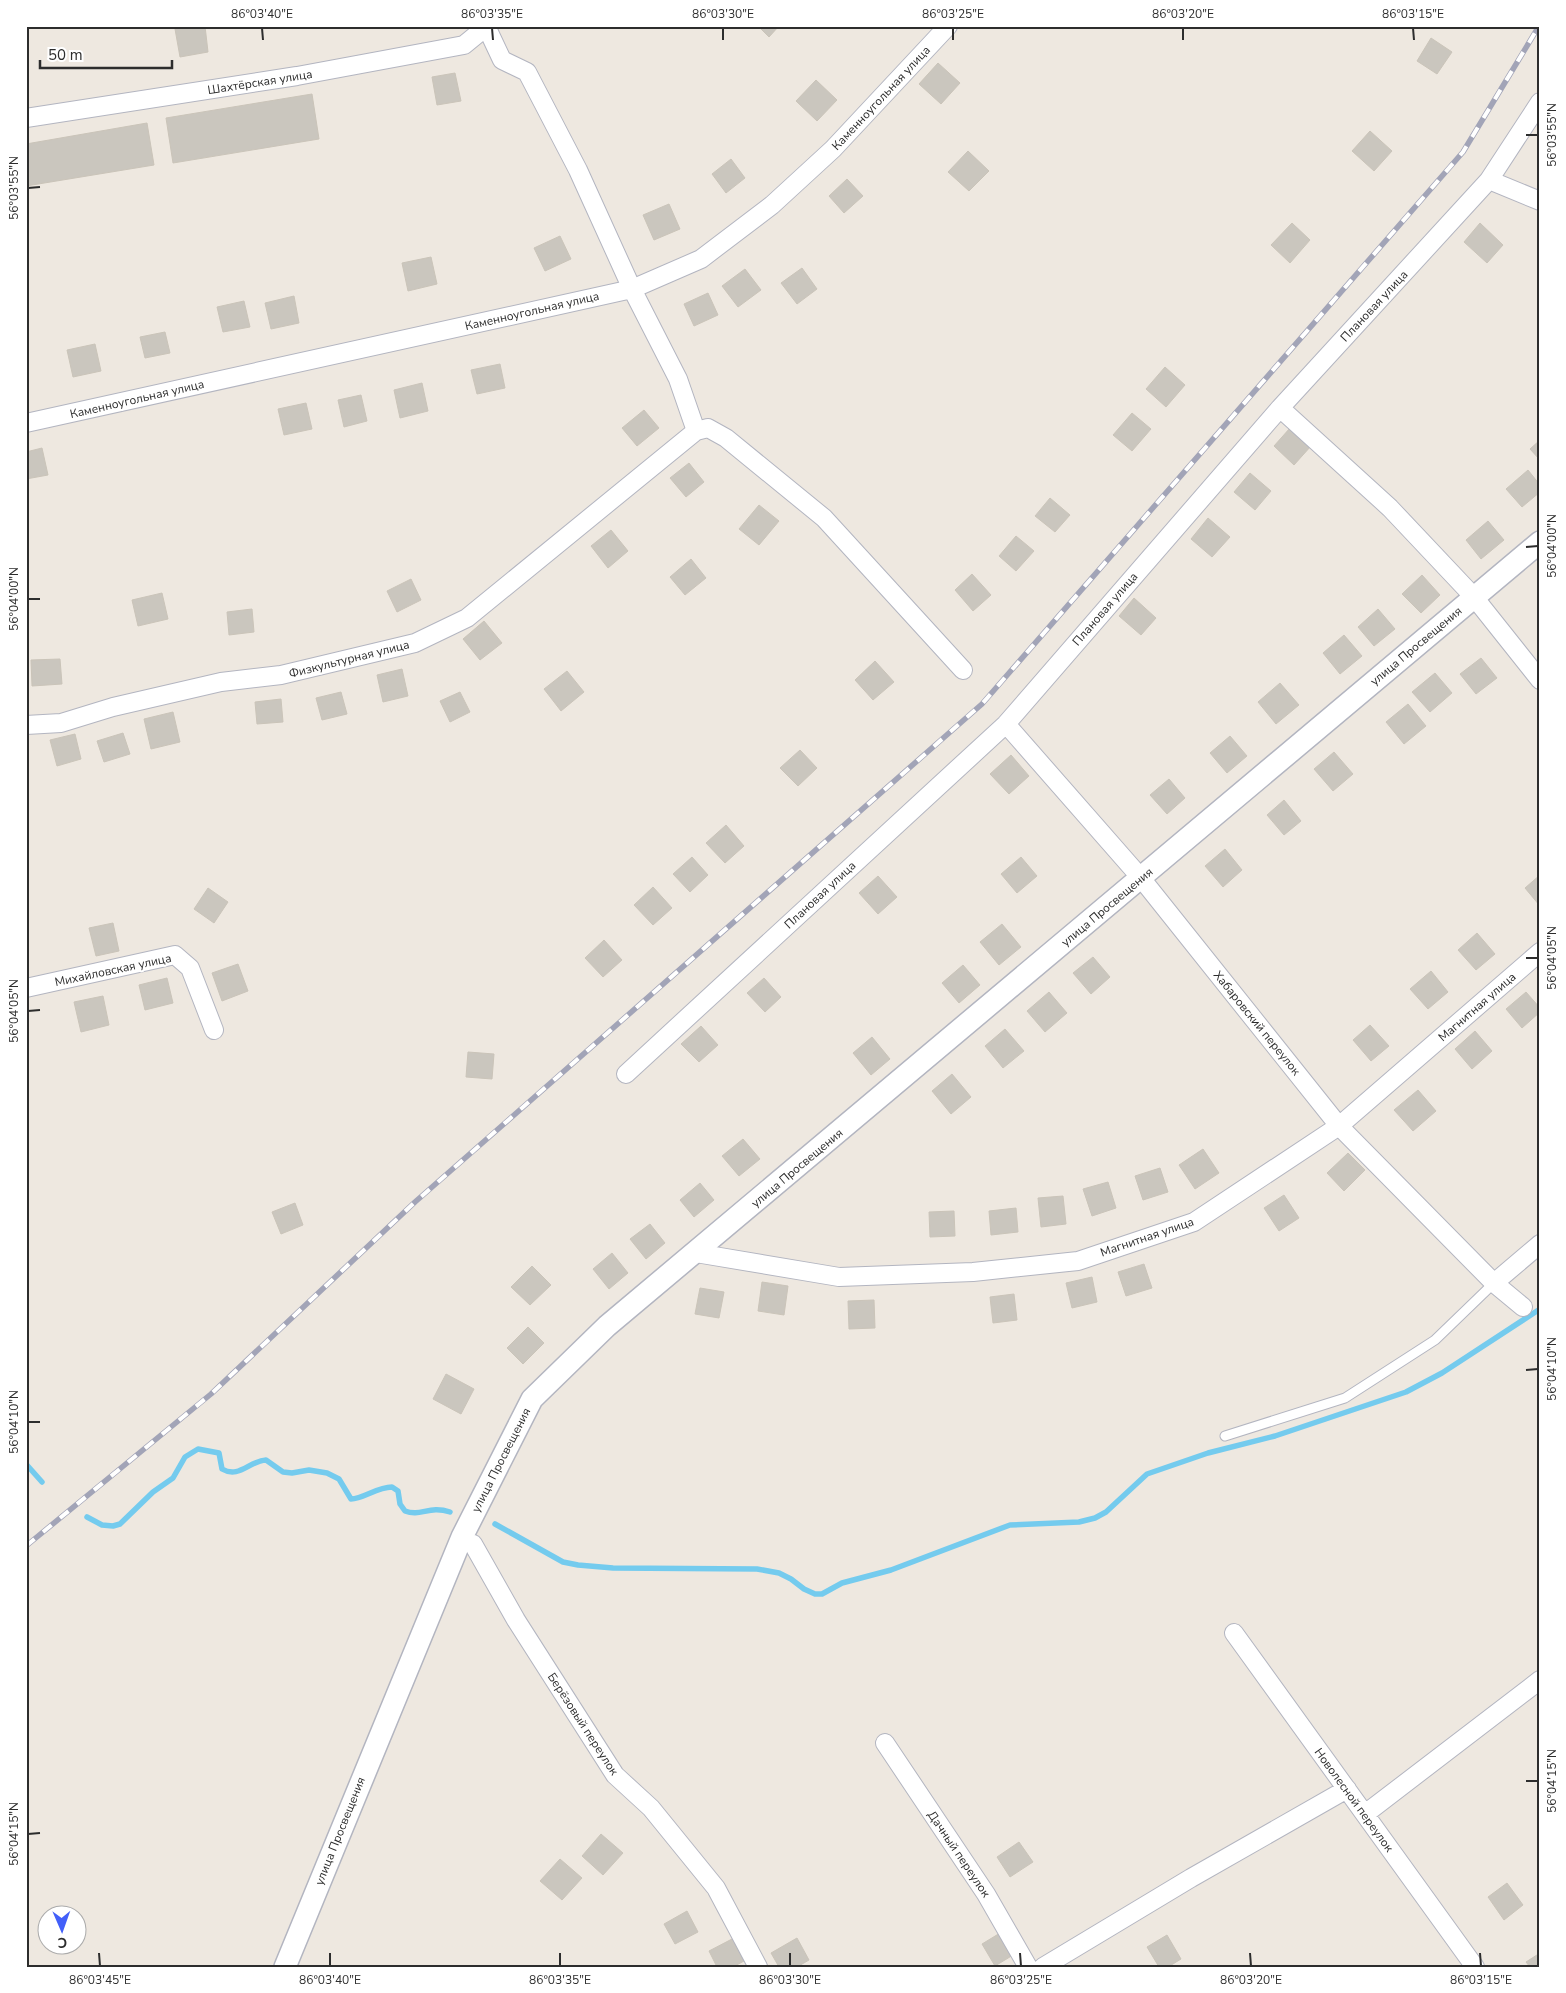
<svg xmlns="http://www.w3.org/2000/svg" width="1566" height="1993" font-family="'Nunito Sans',sans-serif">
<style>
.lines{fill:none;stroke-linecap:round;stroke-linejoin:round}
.stream{stroke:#74cbee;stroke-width:5.5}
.building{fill:#cac6be;stroke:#cac4b9}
.service-casing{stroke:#b3b5c0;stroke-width:11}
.minor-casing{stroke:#b3b5c0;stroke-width:20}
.tertiary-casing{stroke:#b3b5c0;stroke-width:24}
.service{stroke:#fff;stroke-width:9}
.minor{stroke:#fff;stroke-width:18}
.tertiary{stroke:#fff;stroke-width:21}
.rail-casing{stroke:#a2a4b7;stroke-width:5.5}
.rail{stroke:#fff;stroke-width:4;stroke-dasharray:11;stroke-linecap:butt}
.ticks{fill:none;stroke:#2d2d2d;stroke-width:2}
.labels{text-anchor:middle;stroke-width:4;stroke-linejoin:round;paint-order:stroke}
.street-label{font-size:12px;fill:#2d2d2d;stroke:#fff}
.neatline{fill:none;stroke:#2d2d2d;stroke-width:2}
.ticks-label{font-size:12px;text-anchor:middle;fill:#2d2d2d}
</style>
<rect width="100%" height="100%" fill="#eee8e0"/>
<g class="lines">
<path class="stream" d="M 26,1464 L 42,1482
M 87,1517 L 102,1525 L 113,1526 L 120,1524 L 153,1492 L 173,1478 L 185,1457 L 198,1449 L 219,1453 L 222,1469 C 239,1479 249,1461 266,1460 L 283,1472 L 292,1473 L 309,1470 L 327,1473 L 339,1479 L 351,1499 C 363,1499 377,1487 392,1487 L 398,1491 L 400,1504 L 405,1511 C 421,1517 429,1505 450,1512
M 495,1524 L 563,1562 L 578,1565 L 613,1568 L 757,1569 L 779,1573 L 791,1579 L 804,1589 L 815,1594 L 822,1594 L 842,1583 L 891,1570 L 1010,1525 L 1079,1522 L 1095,1518 L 1106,1512 L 1147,1474 L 1208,1453 L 1275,1436 L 1406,1392 L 1442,1373 L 1540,1309"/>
</g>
<path class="building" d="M 191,26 L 205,26 L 208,52 L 180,57 L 175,29 Z
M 758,26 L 779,26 L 769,37 Z
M 1431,38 L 1452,52 L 1437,74 L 1417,61 Z
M 938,63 L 960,83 L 941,104 L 919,84 Z
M 455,73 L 461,101 L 437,105 L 432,77 Z
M 816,80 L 837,100 L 817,121 L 796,101 Z
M 312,94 L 319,139 L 173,163 L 166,118 Z
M 147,123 L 154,165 L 26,186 L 26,144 Z
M 1370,131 L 1392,151 L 1374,171 L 1352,151 Z
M 968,151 L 989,171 L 969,191 L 948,172 Z
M 731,159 L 745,178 L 726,193 L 712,174 Z
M 847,179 L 863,196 L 844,213 L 829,196 Z
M 669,204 L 680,229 L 654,240 L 643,215 Z
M 1292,223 L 1310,240 L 1290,263 L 1271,245 Z
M 1480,223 L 1503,245 L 1487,263 L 1464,242 Z
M 560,236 L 571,259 L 545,271 L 534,248 Z
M 431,257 L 437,284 L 408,291 L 402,263 Z
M 802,268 L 817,289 L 797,304 L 781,283 Z
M 745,269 L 761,290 L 738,307 L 722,286 Z
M 708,293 L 718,315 L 694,326 L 684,304 Z
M 294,296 L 299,323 L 271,329 L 265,303 Z
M 244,301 L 250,327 L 223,332 L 217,307 Z
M 165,332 L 170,353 L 145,358 L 140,337 Z
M 95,344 L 101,371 L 73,377 L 67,350 Z
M 500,364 L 505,388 L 477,394 L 471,370 Z
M 1165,367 L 1185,385 L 1166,407 L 1146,389 Z
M 422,383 L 428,411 L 400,418 L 394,390 Z
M 361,395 L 367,421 L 344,427 L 338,400 Z
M 306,403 L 312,429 L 284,435 L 278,409 Z
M 644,410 L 659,428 L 637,446 L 622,428 Z
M 1132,413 L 1151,429 L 1132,451 L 1113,435 Z
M 1290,428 L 1311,446 L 1294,465 L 1274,446 Z
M 1540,440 L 1540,460 L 1530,449 Z
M 42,448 L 48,475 L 26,479 L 26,452 Z
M 689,463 L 704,482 L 686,497 L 670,478 Z
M 1528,470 L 1540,485 L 1540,492 L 1522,507 L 1506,489 Z
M 1250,473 L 1271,491 L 1255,510 L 1234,492 Z
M 1050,498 L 1070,515 L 1055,532 L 1035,516 Z
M 759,505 L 779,521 L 759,545 L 739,529 Z
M 1208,518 L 1230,537 L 1212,557 L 1191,539 Z
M 1488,521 L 1504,540 L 1481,559 L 1466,540 Z
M 611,530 L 628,551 L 608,568 L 591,546 Z
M 1016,536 L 1034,551 L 1016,571 L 999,556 Z
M 691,559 L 706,578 L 685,595 L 670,577 Z
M 972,574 L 991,595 L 973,611 L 955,590 Z
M 1422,575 L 1440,595 L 1421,613 L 1402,594 Z
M 411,579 L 421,600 L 397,612 L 387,591 Z
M 162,593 L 168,619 L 138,626 L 132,600 Z
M 1134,598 L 1156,618 L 1141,635 L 1119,616 Z
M 252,609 L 254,632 L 229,635 L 227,612 Z
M 1378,609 L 1395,629 L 1374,646 L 1358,627 Z
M 484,621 L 502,643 L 480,660 L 463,639 Z
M 1344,635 L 1362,656 L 1340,674 L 1323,653 Z
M 1481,658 L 1497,678 L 1476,694 L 1460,674 Z
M 60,659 L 62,684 L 32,686 L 31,660 Z
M 875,661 L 894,682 L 873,700 L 855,680 Z
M 402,669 L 408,696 L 383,702 L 377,675 Z
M 567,671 L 584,692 L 561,711 L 544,689 Z
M 1435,673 L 1452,693 L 1430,712 L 1412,692 Z
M 1280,683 L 1299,705 L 1276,724 L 1258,702 Z
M 341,692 L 347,714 L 322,720 L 316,698 Z
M 460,692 L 470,712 L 450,722 L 440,701 Z
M 281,699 L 283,722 L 257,724 L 255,702 Z
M 1408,704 L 1426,726 L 1404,744 L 1386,722 Z
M 173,712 L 180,742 L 151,749 L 144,719 Z
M 123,733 L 130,754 L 104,762 L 97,741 Z
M 75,734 L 81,759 L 57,766 L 50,740 Z
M 1230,736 L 1247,756 L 1227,773 L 1210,753 Z
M 800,750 L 817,768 L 798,786 L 780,768 Z
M 1334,752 L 1353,774 L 1333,791 L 1314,769 Z
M 1011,755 L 1029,776 L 1009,794 L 990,774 Z
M 1169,779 L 1185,798 L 1167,814 L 1150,795 Z
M 1284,800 L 1301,821 L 1284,835 L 1267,815 Z
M 726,825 L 744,846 L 725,863 L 706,843 Z
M 1225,849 L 1242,870 L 1223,887 L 1205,866 Z
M 692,857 L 708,875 L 690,892 L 673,874 Z
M 1021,857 L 1037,876 L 1017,893 L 1001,874 Z
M 1540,875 L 1540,906 L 1525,888 Z
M 878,876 L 897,897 L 878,914 L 859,893 Z
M 653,887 L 672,908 L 653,925 L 634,905 Z
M 208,888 L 228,902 L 214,923 L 194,909 Z
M 113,923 L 119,951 L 96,956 L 89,928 Z
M 1002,924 L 1021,947 L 999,965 L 980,942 Z
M 1477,933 L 1495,954 L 1476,970 L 1458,950 Z
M 604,940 L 622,960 L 603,977 L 585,958 Z
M 1093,957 L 1110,977 L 1091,994 L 1073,973 Z
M 238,964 L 248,991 L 222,1001 L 212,973 Z
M 963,965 L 980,985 L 959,1003 L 942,983 Z
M 1431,971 L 1448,992 L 1428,1009 L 1410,989 Z
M 167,978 L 173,1003 L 145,1010 L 139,985 Z
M 764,978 L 781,997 L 765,1012 L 747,993 Z
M 1049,992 L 1067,1013 L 1045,1032 L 1027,1011 Z
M 1526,992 L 1540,1008 L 1540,1012 L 1522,1028 L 1506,1009 Z
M 103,996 L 109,1025 L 81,1032 L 74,1002 Z
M 1370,1025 L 1389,1046 L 1371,1061 L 1353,1040 Z
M 701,1026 L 718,1045 L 699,1062 L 681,1044 Z
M 1005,1029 L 1024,1051 L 1003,1068 L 985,1046 Z
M 1475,1031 L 1492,1051 L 1472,1069 L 1455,1049 Z
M 872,1037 L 890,1059 L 871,1075 L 853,1053 Z
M 468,1052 L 494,1054 L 492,1079 L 466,1077 Z
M 952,1074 L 971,1097 L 951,1114 L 932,1091 Z
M 1418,1090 L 1436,1111 L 1413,1131 L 1394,1110 Z
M 743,1139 L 760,1159 L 739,1176 L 722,1156 Z
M 1203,1149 L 1219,1173 L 1195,1189 L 1179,1165 Z
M 1348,1153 L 1365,1170 L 1344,1191 L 1327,1173 Z
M 1160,1168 L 1168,1192 L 1143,1200 L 1135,1176 Z
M 1108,1182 L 1116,1208 L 1092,1216 L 1083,1189 Z
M 700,1183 L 714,1200 L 694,1217 L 680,1200 Z
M 1284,1195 L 1299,1218 L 1279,1231 L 1264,1208 Z
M 1063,1196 L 1066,1224 L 1041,1227 L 1038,1198 Z
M 295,1203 L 303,1225 L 281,1234 L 272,1212 Z
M 1016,1208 L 1018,1232 L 991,1235 L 989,1211 Z
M 954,1211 L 955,1236 L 930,1237 L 929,1212 Z
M 650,1224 L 665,1243 L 646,1259 L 630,1239 Z
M 612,1253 L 628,1273 L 609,1289 L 593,1269 Z
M 1144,1264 L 1152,1288 L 1126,1296 L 1118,1272 Z
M 532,1266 L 551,1285 L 530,1305 L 511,1287 Z
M 1092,1277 L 1097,1302 L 1072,1308 L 1066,1283 Z
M 762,1282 L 788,1286 L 784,1315 L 758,1311 Z
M 700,1288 L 724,1292 L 719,1318 L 695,1314 Z
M 1014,1294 L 1017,1320 L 993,1323 L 990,1297 Z
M 874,1300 L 875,1328 L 849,1329 L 848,1301 Z
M 528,1327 L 544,1343 L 523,1364 L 507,1348 Z
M 446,1374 L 474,1389 L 461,1414 L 433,1399 Z
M 601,1834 L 623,1853 L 603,1875 L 582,1856 Z
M 1019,1842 L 1033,1862 L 1010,1877 L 997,1857 Z
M 560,1859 L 582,1878 L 562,1900 L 540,1881 Z
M 1507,1883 L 1523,1905 L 1504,1920 L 1488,1897 Z
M 687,1911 L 698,1932 L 675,1944 L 664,1924 Z
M 1005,1930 L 1018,1952 L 995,1966 L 982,1944 Z
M 1167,1935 L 1181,1959 L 1168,1967 L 1159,1967 L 1147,1947 Z
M 797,1938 L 809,1960 L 797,1967 L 779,1967 L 771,1953 Z
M 732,1939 L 744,1961 L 733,1967 L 717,1967 L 709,1951 Z
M 1540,1953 L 1540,1967 L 1530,1967 L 1526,1962 Z"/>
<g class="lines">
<g class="service-casing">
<path id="service" d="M 1225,1436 L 1345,1398 L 1435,1340 L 1494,1283"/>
</g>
<g class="minor-casing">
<path id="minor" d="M 486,26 L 502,60 L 527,72 L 578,170 L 632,289 L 678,379 L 696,431 L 708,428 L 726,438 L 824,518 L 963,670
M 26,118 L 297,76 L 464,45 L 486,27
M 1489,180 L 1540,201
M 1280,408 L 1390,508 L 1474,597 L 1540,680
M 26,423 L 632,289 L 701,259 L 772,205 L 833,149 L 948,26
M 1006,724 L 1141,878 L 1339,1126 L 1494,1283 L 1523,1307
M 26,725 L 61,723 L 113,707 L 221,682 L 281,675 L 415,643 L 467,618 L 696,431
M 26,988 L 175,955 L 190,968 L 214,1030
M 626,1074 L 1006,724 L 1280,408 L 1489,180 L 1540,102
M 696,1253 L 839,1277 L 973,1272 L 1078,1261 L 1194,1222 L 1339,1126 L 1540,952
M 1494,1283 L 1540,1244
M 473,1544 L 516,1620 L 615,1775 L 651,1808 L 716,1888 L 758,1967
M 1234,1633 L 1475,1967
M 885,1743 L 986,1894 L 1028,1967
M 1365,1814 L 1540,1680
M 1043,1967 L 1191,1878 L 1347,1789"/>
</g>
<g class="tertiary-casing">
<path id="tertiary" d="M 285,1967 L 462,1537 L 532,1399 L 607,1326 L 1540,542"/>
</g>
<use href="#service" class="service"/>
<use href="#minor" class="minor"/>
<use href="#tertiary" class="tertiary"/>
<g class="rail-casing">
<path id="rail" d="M 26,1546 L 211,1394 L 415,1202 L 982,704 L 1463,152 L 1539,26"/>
</g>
<use href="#rail" class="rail"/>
</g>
<path class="ticks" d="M 262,28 L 263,40M 492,28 L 493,40M 723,28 L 723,40M 953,28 L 953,40M 1183,28 L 1183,40M 1413,28 L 1414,40M 1526,135 L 1538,135M 28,188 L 40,187M 1526,547 L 1538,546M 28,599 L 40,599M 1526,958 L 1538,958M 28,1011 L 40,1010M 1526,1370 L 1538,1369M 28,1422 L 40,1422M 1526,1781 L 1538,1781M 28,1834 L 40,1833M 99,1953 L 100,1966M 330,1953 L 330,1966M 560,1953 L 560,1966M 790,1953 L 790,1966M 1020,1953 L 1021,1966M 1250,1953 L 1251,1966M 1480,1953 L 1481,1966"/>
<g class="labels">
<g class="street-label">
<text transform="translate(260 82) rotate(-9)" y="4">Шахтёрская улица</text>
<text transform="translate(881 98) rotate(-47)" y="4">Каменноугольная улица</text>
<text transform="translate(1374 306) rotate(-47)" y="4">Плановая улица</text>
<text transform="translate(532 311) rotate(-13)" y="4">Каменноугольная улица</text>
<text transform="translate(137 399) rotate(-13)" y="4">Каменноугольная улица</text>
<text transform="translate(1105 609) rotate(-49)" y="4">Плановая улица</text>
<text transform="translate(1416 646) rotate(-40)" y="4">улица Просвещения</text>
<text transform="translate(349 659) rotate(-14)" y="4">Физкультурная улица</text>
<text transform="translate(820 895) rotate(-43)" y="4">Плановая улица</text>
<text transform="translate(1107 907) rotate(-40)" y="4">улица Просвещения</text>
<text transform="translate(113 970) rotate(-12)" y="4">Михайловская улица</text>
<text transform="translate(1477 1007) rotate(-41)" y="4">Магнитная улица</text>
<text transform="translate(1257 1023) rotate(51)" y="4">Хабаровский переулок</text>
<text transform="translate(797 1168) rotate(-40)" y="4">улица Просвещения</text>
<text transform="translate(1147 1237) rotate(-19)" y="4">Магнитная улица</text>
<text transform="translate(501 1460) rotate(-63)" y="4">улица Просвещения</text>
<text transform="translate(583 1724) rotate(57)" y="4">Берёзовый переулок</text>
<text transform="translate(1354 1800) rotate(54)" y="4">Новолесной переулок</text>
<text transform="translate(340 1831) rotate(-68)" y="4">улица Просвещения</text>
<text transform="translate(959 1854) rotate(56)" y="4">Дачный переулок</text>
</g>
</g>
<rect width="1566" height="1993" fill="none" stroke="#ffffff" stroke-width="55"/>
<g transform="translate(62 1930) rotate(178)"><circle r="24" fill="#ffffff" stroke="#ababab"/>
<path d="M0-4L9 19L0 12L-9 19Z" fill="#425ff9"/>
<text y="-8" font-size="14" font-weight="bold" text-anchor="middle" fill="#2d2d2d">С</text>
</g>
<path d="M40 60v8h132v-8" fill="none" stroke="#2d2d2d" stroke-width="2.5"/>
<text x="48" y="60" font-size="15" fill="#2d2d2d" stroke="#ffffff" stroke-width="4" paint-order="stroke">50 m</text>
<rect x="28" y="28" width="1510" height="1938" class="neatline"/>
<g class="ticks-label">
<text x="262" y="18">86°03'40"E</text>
<text x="492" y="18">86°03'35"E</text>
<text x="723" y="18">86°03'30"E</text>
<text x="953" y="18">86°03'25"E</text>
<text x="1183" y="18">86°03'20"E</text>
<text x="1413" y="18">86°03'15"E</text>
<text transform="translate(1552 135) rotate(-90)" y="4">56°03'55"N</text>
<text transform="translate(14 188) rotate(-90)" y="4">56°03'55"N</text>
<text transform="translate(1552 546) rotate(-90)" y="4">56°04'00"N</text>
<text transform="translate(14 599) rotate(-90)" y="4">56°04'00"N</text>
<text transform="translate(1552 958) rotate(-90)" y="4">56°04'05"N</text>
<text transform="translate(14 1011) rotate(-90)" y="4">56°04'05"N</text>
<text transform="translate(1552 1369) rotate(-90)" y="4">56°04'10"N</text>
<text transform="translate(14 1422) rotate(-90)" y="4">56°04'10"N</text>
<text transform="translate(1552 1781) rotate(-90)" y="4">56°04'15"N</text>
<text transform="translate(14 1834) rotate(-90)" y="4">56°04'15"N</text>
<text x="100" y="1984">86°03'45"E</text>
<text x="330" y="1984">86°03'40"E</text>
<text x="560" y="1984">86°03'35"E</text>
<text x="790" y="1984">86°03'30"E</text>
<text x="1021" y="1984">86°03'25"E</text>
<text x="1251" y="1984">86°03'20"E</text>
<text x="1481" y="1984">86°03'15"E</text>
</g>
</svg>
